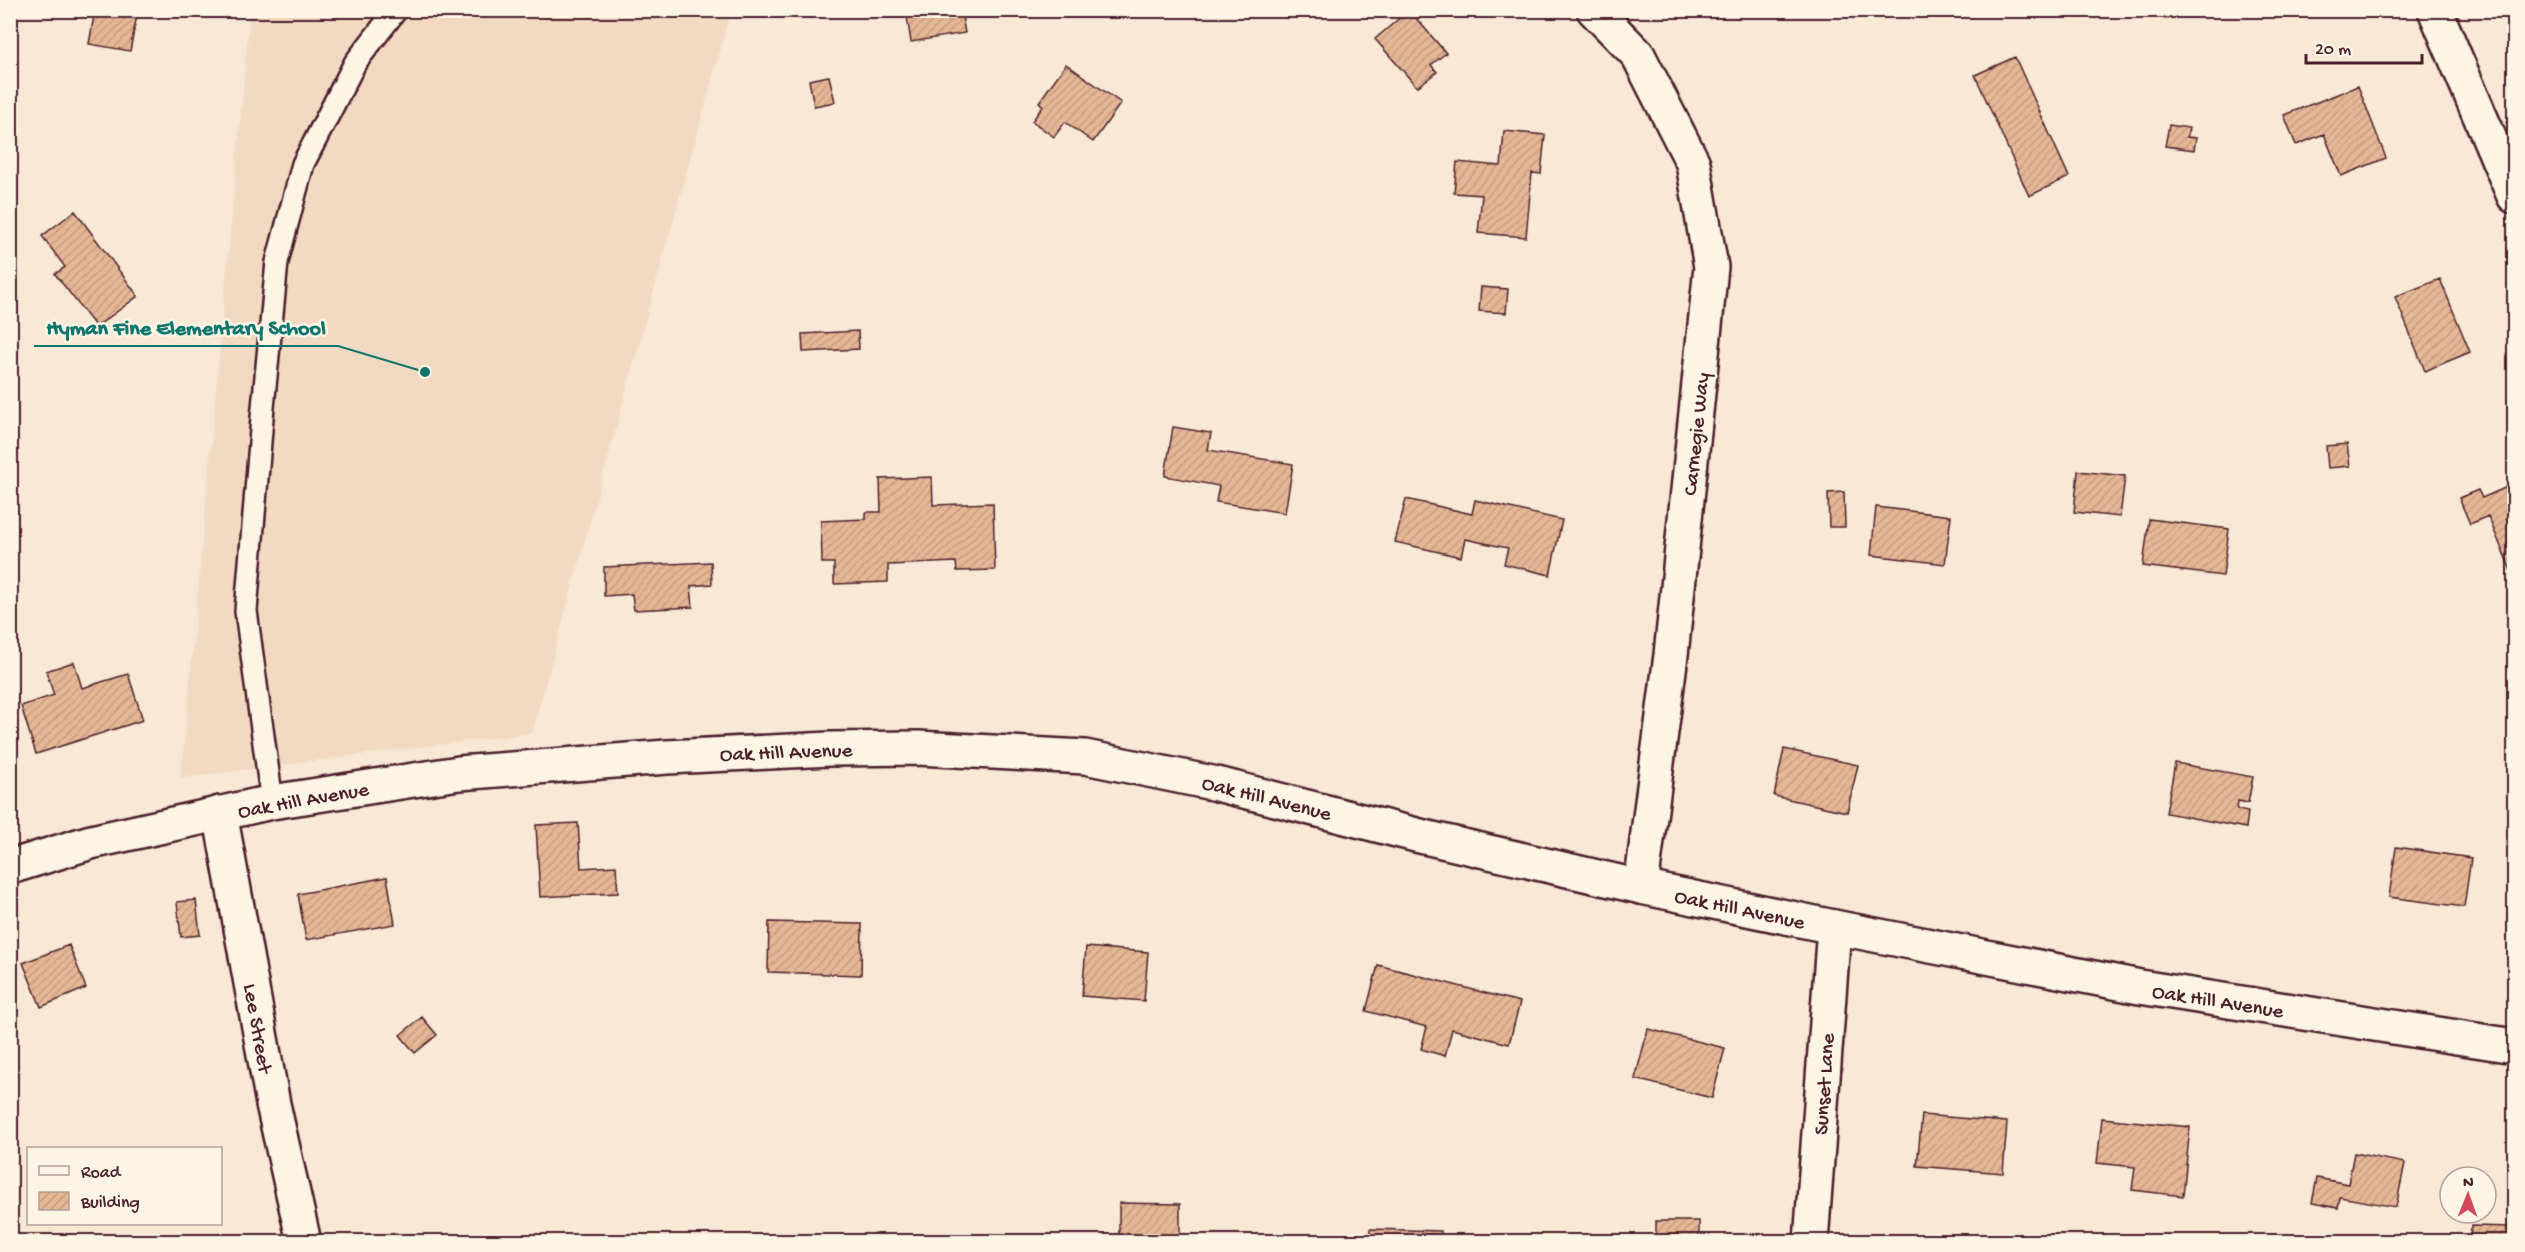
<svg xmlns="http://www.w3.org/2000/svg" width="2525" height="1252" font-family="'Gochi Hand',sans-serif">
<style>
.built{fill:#f2dac2}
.building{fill:url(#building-hatch);stroke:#4a1f2b;stroke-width:1.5}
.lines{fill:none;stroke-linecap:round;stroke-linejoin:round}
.service-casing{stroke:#4a1f2b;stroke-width:26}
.minor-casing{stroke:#4a1f2b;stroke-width:38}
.secondary-casing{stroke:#4a1f2b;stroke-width:38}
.service{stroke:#fcf5e5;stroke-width:21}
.minor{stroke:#fcf5e5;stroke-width:33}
.secondary{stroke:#fcf5e5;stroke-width:33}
.labels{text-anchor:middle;stroke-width:5;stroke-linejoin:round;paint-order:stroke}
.street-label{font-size:21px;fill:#4a1f2b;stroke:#fcf5e5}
.leader{fill:none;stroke:#0f766e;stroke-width:2}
.callout-dot{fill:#0f766e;stroke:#fcf5e5;stroke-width:2}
.callout-label{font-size:22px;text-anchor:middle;font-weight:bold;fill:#0f766e;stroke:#fcf5e5;stroke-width:5;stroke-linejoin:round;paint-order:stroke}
</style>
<defs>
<pattern id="building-hatch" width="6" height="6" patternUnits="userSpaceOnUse" patternTransform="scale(1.5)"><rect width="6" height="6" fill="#e5b795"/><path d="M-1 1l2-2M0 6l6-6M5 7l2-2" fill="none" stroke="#c69d81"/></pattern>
</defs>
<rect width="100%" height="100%" fill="#f7e9d5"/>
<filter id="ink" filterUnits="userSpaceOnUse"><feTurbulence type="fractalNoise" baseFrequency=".0167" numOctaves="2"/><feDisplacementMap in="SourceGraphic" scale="12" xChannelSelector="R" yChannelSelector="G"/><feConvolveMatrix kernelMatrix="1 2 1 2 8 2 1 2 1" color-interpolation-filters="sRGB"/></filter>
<g filter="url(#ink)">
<path class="built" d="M 250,11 L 731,11 L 532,733 L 181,778 Z"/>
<path class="building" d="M 95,10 L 138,10 L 130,51 L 89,44 Z
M 906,10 L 961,10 L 965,33 L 911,42 Z
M 1409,10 L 1446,53 L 1431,65 L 1437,72 L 1417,87 L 1375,39 Z
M 2015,57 L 2069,177 L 2029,196 L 1975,75 Z
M 1066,64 L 1121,103 L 1093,142 L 1065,122 L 1054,137 L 1032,121 L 1043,106 L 1039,102 Z
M 829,76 L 835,102 L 814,106 L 809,80 Z
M 2358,86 L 2386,158 L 2341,176 L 2324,134 L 2296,145 L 2284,115 Z
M 2169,125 L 2189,128 L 2187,137 L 2196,138 L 2194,150 L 2165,146 Z
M 1504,131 L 1545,135 L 1541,174 L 1532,173 L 1526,237 L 1478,233 L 1482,195 L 1454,193 L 1457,162 L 1501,166 Z
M 75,211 L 138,296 L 96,327 L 55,274 L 65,267 L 42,236 Z
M 2440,279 L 2470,352 L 2425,371 L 2395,297 Z
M 1481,287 L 1508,289 L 1506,313 L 1479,311 Z
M 858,331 L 859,349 L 803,352 L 802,334 Z
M 1173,427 L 1211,433 L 1208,450 L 1293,464 L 1285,513 L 1216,502 L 1219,486 L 1165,476 Z
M 2347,444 L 2350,466 L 2328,468 L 2326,446 Z
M 2078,471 L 2125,476 L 2120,517 L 2074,512 Z
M 932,477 L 933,505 L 993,503 L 995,570 L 957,571 L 956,562 L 888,565 L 888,582 L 834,584 L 834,563 L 822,563 L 821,521 L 866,519 L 866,512 L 881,512 L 880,479 Z
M 2514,484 L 2514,572 L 2512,573 L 2488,516 L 2470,524 L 2459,498 L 2478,490 L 2482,498 Z
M 1844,492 L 1845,527 L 1829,527 L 1828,493 Z
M 1406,499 L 1472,514 L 1475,500 L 1562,520 L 1550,575 L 1504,564 L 1508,548 L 1465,539 L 1461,557 L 1395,542 Z
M 1876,507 L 1951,516 L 1945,564 L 1871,555 Z
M 2149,519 L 2229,529 L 2223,576 L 2143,566 Z
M 711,562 L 712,584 L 691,586 L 693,607 L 634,610 L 632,594 L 604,596 L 604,567 Z
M 74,662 L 82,688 L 128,674 L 143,720 L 36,754 L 21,706 L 54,695 L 46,671 Z
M 1784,749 L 1858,765 L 1847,812 L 1774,796 Z
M 2175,763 L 2253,777 L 2248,803 L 2238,801 L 2237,810 L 2248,812 L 2246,828 L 2166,813 Z
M 578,823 L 581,868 L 616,866 L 618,893 L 540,897 L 536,825 Z
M 2396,847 L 2471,858 L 2464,907 L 2389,897 Z
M 387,877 L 395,924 L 306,940 L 298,894 Z
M 196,900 L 200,935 L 181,937 L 177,902 Z
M 769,922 L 862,924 L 861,975 L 768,972 Z
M 69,945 L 86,988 L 41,1007 L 23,963 Z
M 1086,947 L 1148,952 L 1144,1001 L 1082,996 Z
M 1378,965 L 1520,1002 L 1509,1044 L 1452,1029 L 1445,1056 L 1421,1049 L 1427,1027 L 1366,1011 Z
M 422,1017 L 437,1035 L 415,1053 L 400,1035 Z
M 1648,1029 L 1725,1048 L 1712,1098 L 1635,1079 Z
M 1922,1115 L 2007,1122 L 2003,1173 L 1917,1166 Z
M 2102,1118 L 2190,1127 L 2183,1196 L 2132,1190 L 2135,1167 L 2097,1163 Z
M 2354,1153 L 2405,1163 L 2396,1207 L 2340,1197 L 2338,1208 L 2312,1203 L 2317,1178 L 2348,1184 Z
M 1119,1203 L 1180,1204 L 1180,1242 L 1119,1242 Z
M 1656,1221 L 1699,1221 L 1699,1242 L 1656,1242 Z
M 2471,1226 L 2512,1227 L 2512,1242 L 2470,1242 Z
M 1370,1229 L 1441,1231 L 1441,1242 L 1370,1242 Z"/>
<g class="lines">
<g class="service-casing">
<path id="service" d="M 272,802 L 246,611 L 262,418 L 277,262 L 303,164 L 355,63 L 396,10"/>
</g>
<g class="minor-casing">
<path id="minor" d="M 1594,10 L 1638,55 L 1693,163 L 1711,267 L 1671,655 L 1641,887
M 2435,10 L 2514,196
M 220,813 L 273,1104 L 304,1242
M 1811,1242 L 1834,927"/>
</g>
<g class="secondary-casing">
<path id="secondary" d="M 10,867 L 91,842 L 272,802 L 459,773 L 667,757 L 830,749 L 918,748 L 1085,757 L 1217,784 L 1420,836 L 1641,887 L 1834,927 L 2140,987 L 2514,1046"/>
</g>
<use href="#service" class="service"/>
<use href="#minor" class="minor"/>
<use href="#secondary" class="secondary"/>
</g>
</g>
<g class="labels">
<g class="street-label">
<text transform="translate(1695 434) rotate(-84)" y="7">Carnegie Way</text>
<text transform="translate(786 751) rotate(-2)" y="7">Oak Hill Avenue</text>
<text transform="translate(1267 797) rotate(14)" y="7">Oak Hill Avenue</text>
<text transform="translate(303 799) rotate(-10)" y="7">Oak Hill Avenue</text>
<text transform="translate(1740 908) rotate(12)" y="7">Oak Hill Avenue</text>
<text transform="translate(2218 1000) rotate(9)" y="7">Oak Hill Avenue</text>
<text transform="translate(259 1028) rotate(80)" y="7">Lee Street</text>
<text transform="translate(1823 1084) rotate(-86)" y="7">Sunset Lane</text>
</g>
</g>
<path class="leader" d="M425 372L338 346H34"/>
<circle class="callout-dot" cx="425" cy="372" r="6"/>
<g class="callout-label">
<text x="186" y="334">Hyman Fine Elementary School</text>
</g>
<rect width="2525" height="1252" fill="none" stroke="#fcf5e5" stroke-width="36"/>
<rect x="18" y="18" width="2489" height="1216" fill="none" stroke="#4a1f2b" stroke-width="2" filter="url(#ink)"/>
<rect x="27" y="1147" width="195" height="78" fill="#fcf5e5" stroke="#b59f9b" stroke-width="1.5"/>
<rect x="39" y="1166" width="30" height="9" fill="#fcf5e5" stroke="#b59f9b" stroke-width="1.5"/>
<text x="81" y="1177" font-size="18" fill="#4a1f2b">Road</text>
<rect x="39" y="1192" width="30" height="18" fill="url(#building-hatch)" stroke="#b59f9b" stroke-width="1.5"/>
<text x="81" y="1207" font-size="18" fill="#4a1f2b">Building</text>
<g transform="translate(2468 1195) rotate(1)"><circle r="28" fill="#fcf5e5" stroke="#b59f9b" stroke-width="1.5"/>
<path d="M0-4.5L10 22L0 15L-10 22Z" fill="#d1495b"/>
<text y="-9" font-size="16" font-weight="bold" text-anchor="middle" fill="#4a1f2b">N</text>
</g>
<path d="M2306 54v9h116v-9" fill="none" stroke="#4a1f2b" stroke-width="3"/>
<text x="2315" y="54" font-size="18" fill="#4a1f2b" stroke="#fcf5e5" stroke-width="4.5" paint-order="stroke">20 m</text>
</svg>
